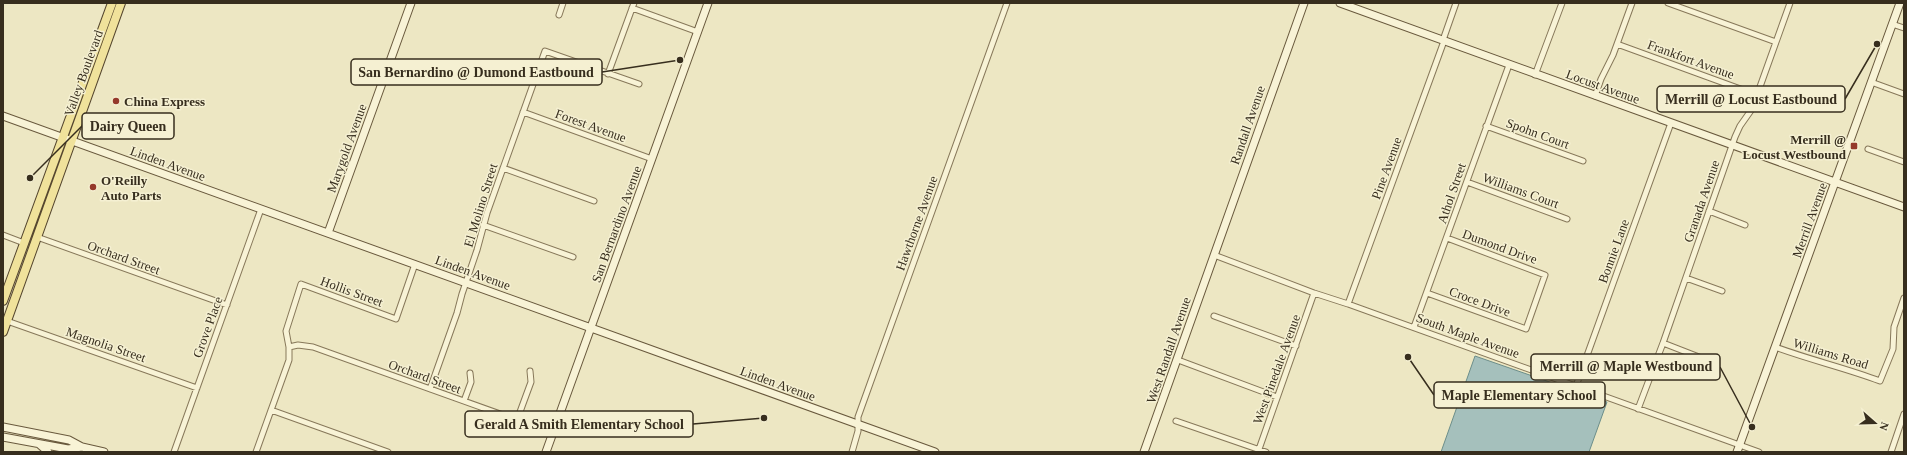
<svg xmlns="http://www.w3.org/2000/svg" width="1907" height="455" font-family="Georgia,serif">
<style>
.water{fill:#a5c0bc;stroke:#6c8e8a}
.lines{fill:none;stroke-linecap:round;stroke-linejoin:round}
.street-casing{stroke:#87785a;stroke-width:7}
.secondary-casing{stroke:#69593d;stroke-width:9}
.primary-casing{stroke:#55462e;stroke-width:10}
.street{stroke:#f8f3d6;stroke-width:5}
.secondary{stroke:#f8f3d6;stroke-width:7}
.primary{stroke:#f0e29b;stroke-width:8}
.poi-dot{fill:#95392b;stroke:#f5f0d2;stroke-width:1.5}
.labels{text-anchor:middle;stroke-width:3;stroke-linejoin:round;paint-order:stroke}
.street-label{font-size:13px;fill:#372e1e;stroke:#f5f0d2}
.poi-label{font-size:13px;font-weight:bold;fill:#372e1e;stroke:#f5f0d2;text-anchor:start}
.leader{fill:none;stroke:#372e1e;stroke-width:1.5}
.callout-dot{fill:#372e1e;stroke:#f5f0d2;stroke-width:1.5}
.callout{fill:#f5f0d2;stroke:#372e1e;stroke-width:1.5}
.callout-label{font-size:14px;text-anchor:middle;font-weight:bold;fill:#372e1e}
</style>
<rect width="100%" height="100%" fill="#ede7c3"/>
<path class="water" d="M 1475,356 L 1607,402 L 1589,452 L 1441,452 Z"/>
<g class="lines">
<g class="street-casing">
<path id="street" d="M 1668,3 L 1776,42
M 632,8 L 698,32
M 559,15 L 563,3
M 1892,24 L 1904,28
M 1443,40 L 1456,3
M 1617,44 L 1757,95
M 608,74 L 634,3
M 1535,75 L 1562,3
M 1871,82 L 1904,94
M 1595,96 L 1601,79 L 1613,55 L 1632,3
M 523,112 L 652,159
M 1486,126 L 1583,161
M 1868,149 L 1904,162
M 503,168 L 594,201
M 1467,182 L 1567,219
M 1709,211 L 1745,225
M 483,225 L 573,257
M 3,235 L 24,243
M 37,237 L 227,305
M 1214,255 L 1314,293 L 1348,304 L 1759,452
M 1686,278 L 1722,291
M 1427,293 L 1526,329 L 1545,275 L 1447,238
M 1348,304 L 1444,41
M 1214,316 L 1296,346
M 7,321 L 197,388
M 1414,327 L 1509,65
M 1663,343 L 1699,357
M 289,347 L 298,345 L 313,347 L 553,433
M 1775,347 C 1810,360 1846,368 1880,381 L 1893,349 L 1894,327 L 1904,298
M 1178,360 L 1277,397
M 1576,386 L 1671,123
M 430,389 L 457,313 L 462,294 L 477,250 L 487,213 L 545,51 L 639,84
M 464,401 L 471,382 L 470,373
M 1638,409 L 1663,343 L 1735,137 L 1740,126 L 1752,109 L 1790,3
M 271,410 L 388,452
M 517,420 L 531,382 L 530,371
M 1176,421 L 1266,452
M 174,452 L 261,209
M 256,452 L 289,360 L 289,347 L 286,331 L 301,284 L 396,319 L 415,264
M 852,452 L 858,431 L 858,417 L 1007,3
M 1258,452 L 1314,293
M 1891,452 L 1904,414"/>
</g>
<g class="secondary-casing">
<path id="secondary" d="M 1340,3 L 1904,207
M 3,116 L 935,452
M 328,233 L 411,3
M 3,427 L 69,440 L 82,447 L 104,452
M 3,437 L 68,449 L 82,447
M 39,444 L 48,452
M 546,452 L 708,3
M 1144,452 L 1304,3
M 1737,452 L 1900,3"/>
</g>
<g class="primary-casing">
<path id="primary" d="M 3,301 L 112,3
M 3,332 L 121,3"/>
</g>
<use href="#street" class="street"/>
<use href="#secondary" class="secondary"/>
<use href="#primary" class="primary"/>
</g>
<g class="poi-dot">
<circle cx="116" cy="101" r="4"/>
<rect x="1850" y="142" width="8" height="8" rx="2"/>
<circle cx="93" cy="187" r="4"/>
</g>
<g class="labels">
<g class="street-label">
<text transform="translate(1691 59) rotate(20)" y="5">Frankfort Avenue</text>
<text transform="translate(83 73) rotate(-70)" y="5">Valley Boulevard</text>
<text transform="translate(1603 86) rotate(20)" y="5">Locust Avenue</text>
<text transform="translate(591 125) rotate(20)" y="5">Forest Avenue</text>
<text transform="translate(1247 125) rotate(-71)" y="5">Randall Avenue</text>
<text transform="translate(1538 133) rotate(20)" y="5">Spohn Court</text>
<text transform="translate(346 148) rotate(-70)" y="5">Marygold Avenue</text>
<text transform="translate(168 163) rotate(20)" y="5">Linden Avenue</text>
<text transform="translate(1386 168) rotate(-70)" y="5">Pine Avenue</text>
<text transform="translate(1521 190) rotate(20)" y="5">Williams Court</text>
<text transform="translate(1451 193) rotate(-71)" y="5">Athol Street</text>
<text transform="translate(1701 201) rotate(-71)" y="5">Granada Avenue</text>
<text transform="translate(480 205) rotate(-73)" y="5">El Molino Street</text>
<text transform="translate(1809 220) rotate(-70)" y="5">Merrill Avenue</text>
<text transform="translate(916 223) rotate(-70)" y="5">Hawthorne Avenue</text>
<text transform="translate(616 224) rotate(-70)" y="5">San Bernardino Avenue</text>
<text transform="translate(1500 246) rotate(20)" y="5">Dumond Drive</text>
<text transform="translate(1613 251) rotate(-70)" y="5">Bonnie Lane</text>
<text transform="translate(124 257) rotate(20)" y="5">Orchard Street</text>
<text transform="translate(473 272) rotate(20)" y="5">Linden Avenue</text>
<text transform="translate(352 291) rotate(20)" y="5">Hollis Street</text>
<text transform="translate(1480 301) rotate(20)" y="5">Croce Drive</text>
<text transform="translate(207 327) rotate(-70)" y="5">Grove Place</text>
<text transform="translate(1468 335) rotate(20)" y="5">South Maple Avenue</text>
<text transform="translate(106 344) rotate(19)" y="5">Magnolia Street</text>
<text transform="translate(1168 350) rotate(-71)" y="5">West Randall Avenue</text>
<text transform="translate(1831 353) rotate(17)" y="5">Williams Road</text>
<text transform="translate(1276 369) rotate(-70)" y="5">West Pinedale Avenue</text>
<text transform="translate(425 376) rotate(20)" y="5">Orchard Street</text>
<text transform="translate(778 383) rotate(20)" y="5">Linden Avenue</text>
</g>
<g class="poi-label">
<text x="124" y="106">China Express</text>
<text x="1846" y="144" text-anchor="end">Merrill @<tspan x="1846" dy="15">Locust Westbound</tspan></text>
<text x="101" y="185">O'Reilly<tspan x="101" dy="15">Auto Parts</tspan></text>
</g>
</g>
<path class="leader" d="M680 60L602 72M1877 44L1845 99M30 178L82 126M1752 427L1720 367M1408 357L1434 395M764 418L693 424"/>
<g class="callout-dot">
<circle cx="680" cy="60" r="4"/>
<circle cx="1877" cy="44" r="4"/>
<circle cx="30" cy="178" r="4"/>
<circle cx="1752" cy="427" r="4"/>
<circle cx="1408" cy="357" r="4"/>
<circle cx="764" cy="418" r="4"/>
</g>
<g class="callout">
<rect x="351" y="59" width="251" height="26" rx="4"/>
<rect x="1657" y="86" width="188" height="26" rx="4"/>
<rect x="82" y="113" width="92" height="26" rx="4"/>
<rect x="1531" y="354" width="189" height="26" rx="4"/>
<rect x="1434" y="382" width="171" height="26" rx="4"/>
<rect x="465" y="411" width="228" height="26" rx="4"/>
</g>
<g class="callout-label">
<text x="476" y="77">San Bernardino @ Dumond Eastbound</text>
<text x="1751" y="104">Merrill @ Locust Eastbound</text>
<text x="128" y="131">Dairy Queen</text>
<text x="1626" y="371">Merrill @ Maple Westbound</text>
<text x="1519" y="400">Maple Elementary School</text>
<text x="579" y="429">Gerald A Smith Elementary School</text>
</g>
<rect width="1907" height="455" fill="none" stroke="#372e1e" stroke-width="8"/>
<g transform="translate(1875 423) rotate(110)" stroke="#f5f0d2" stroke-width="3" paint-order="stroke">
<path d="M0-3L7 15L0 10L-7 15Z" fill="#372e1e"/>
<text y="-6" font-size="11" font-weight="bold" text-anchor="middle" fill="#372e1e">N</text>
</g>
</svg>
